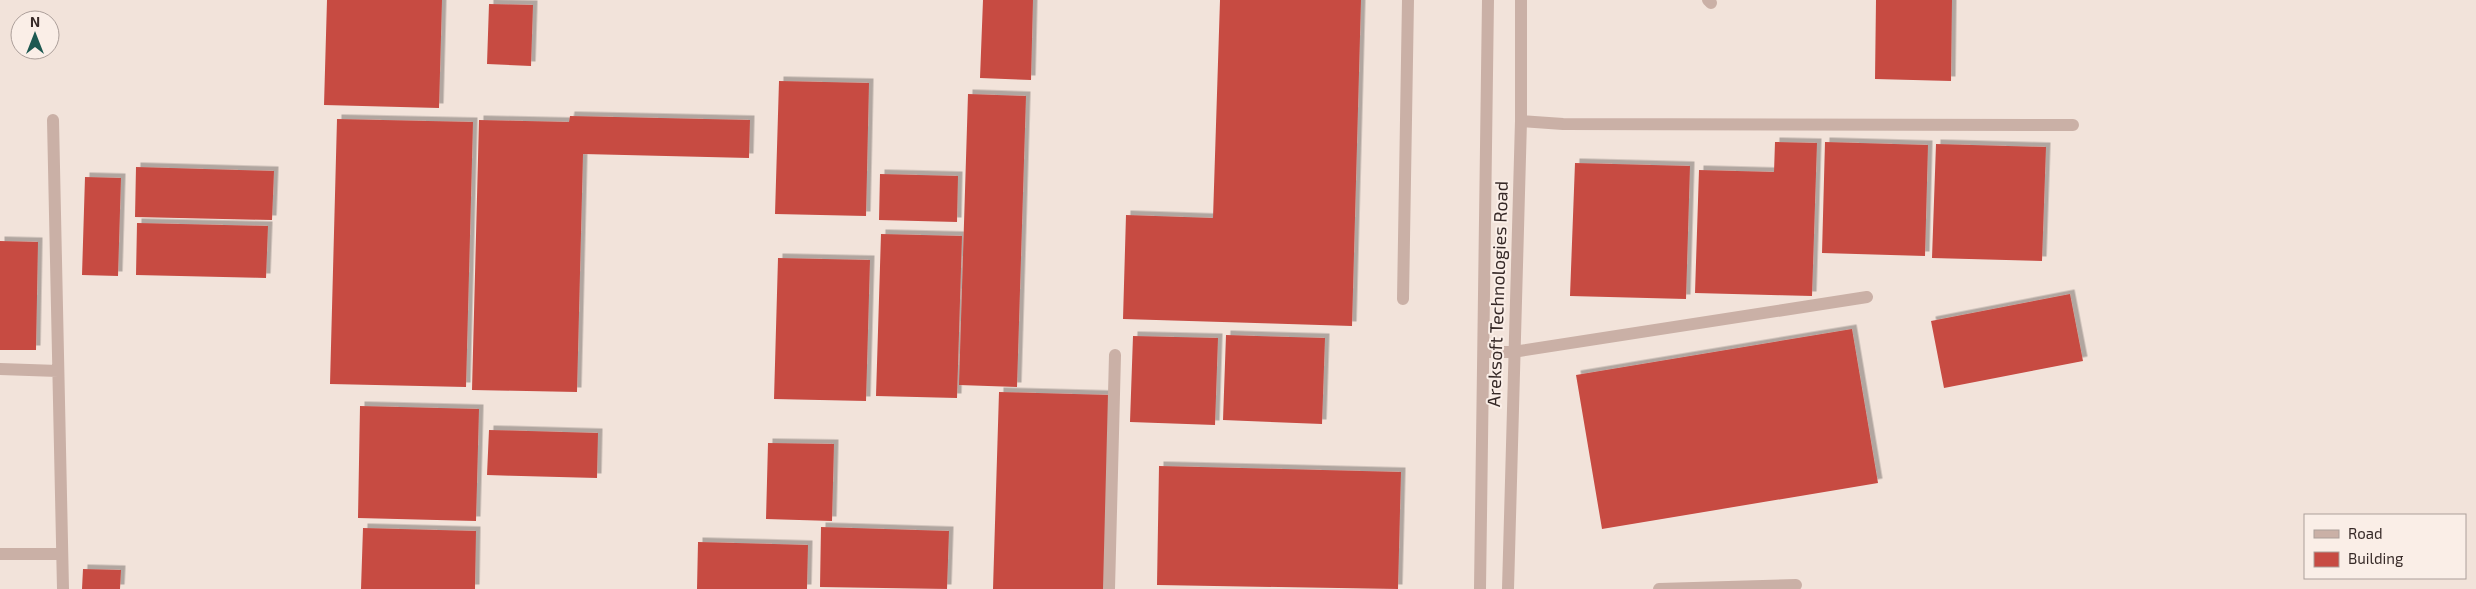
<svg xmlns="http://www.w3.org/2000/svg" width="2476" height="589" font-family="'Exo 2',sans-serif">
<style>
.building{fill:#c74b43;filter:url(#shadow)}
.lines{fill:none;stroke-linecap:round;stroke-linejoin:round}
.minor{stroke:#cab0a6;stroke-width:12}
.labels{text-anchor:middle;stroke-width:4;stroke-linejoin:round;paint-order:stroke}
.street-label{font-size:18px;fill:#362927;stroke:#faeee7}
</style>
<defs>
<filter id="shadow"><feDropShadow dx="4.5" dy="-4.5" stdDeviation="0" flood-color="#0004"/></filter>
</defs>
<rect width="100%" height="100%" fill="#f2e3da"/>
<path class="building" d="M 327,0 L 442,0 L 439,108 L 324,105 Z
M 983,0 L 1033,0 L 1031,80 L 980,78 Z
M 1220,0 L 1361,0 L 1352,326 L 1123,319 L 1126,215 L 1213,218 Z
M 1876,0 L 1952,0 L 1951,81 L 1875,79 Z
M 489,4 L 533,5 L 531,66 L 487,64 Z
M 779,81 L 869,83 L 866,216 L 775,214 Z
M 968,94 L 1026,96 L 1017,387 L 959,385 Z
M 570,116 L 750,120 L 749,158 L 583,154 L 577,392 L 472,390 L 479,120 L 569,122 Z
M 337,119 L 473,122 L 466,387 L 330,384 Z
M 1775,142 L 1817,143 L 1812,296 L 1695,293 L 1699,170 L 1774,172 Z
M 1825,142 L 1928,145 L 1925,256 L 1822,253 Z
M 1936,144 L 2046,147 L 2042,261 L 1932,258 Z
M 1575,163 L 1690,166 L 1686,299 L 1570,296 Z
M 136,167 L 274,171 L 272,220 L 135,217 Z
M 880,174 L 958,176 L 957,222 L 879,220 Z
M 85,177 L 121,178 L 118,276 L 82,275 Z
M 137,223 L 268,226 L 266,278 L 136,275 Z
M 881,234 L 962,236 L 957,398 L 876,396 Z
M 0,241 L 38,242 L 36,350 L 0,350 Z
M 778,258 L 870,260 L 866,401 L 774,399 Z
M 2070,294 L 2083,361 L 1944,388 L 1931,321 Z
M 1852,329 L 1878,483 L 1602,529 L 1576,375 Z
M 1226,335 L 1325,338 L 1322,424 L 1223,420 Z
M 1133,336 L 1218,338 L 1215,425 L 1130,422 Z
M 999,392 L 1110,395 L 1104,589 L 993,589 Z
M 360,406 L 479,409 L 476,521 L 358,518 Z
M 489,430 L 598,433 L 597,478 L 487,475 Z
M 768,443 L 834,444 L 832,521 L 766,519 Z
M 1159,466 L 1401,472 L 1398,589 L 1157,585 Z
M 821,527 L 949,531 L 947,589 L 820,587 Z
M 363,528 L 476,531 L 475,589 L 361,589 Z
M 698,542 L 808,545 L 807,589 L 697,589 Z
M 83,569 L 121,570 L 120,589 L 82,589 Z"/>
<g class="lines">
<path class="minor" d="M 1708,0 L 1711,3
M 53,120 L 63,589
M 1521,121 L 1563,124 L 2073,125
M 1403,299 L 1408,0
M 1484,352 L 1513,352 L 1867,297
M 0,369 L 58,371
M 0,554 L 62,554
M 1109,589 L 1115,355
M 1480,589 L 1488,0
M 1508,589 L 1521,121 L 1521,0
M 1659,589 L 1796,585"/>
</g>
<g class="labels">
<g class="street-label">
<text transform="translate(1498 294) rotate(-88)" y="6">Areksoft Technologies Road</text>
</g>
</g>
<rect x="2304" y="514" width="162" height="65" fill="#faeee7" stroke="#ac9f9a"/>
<rect x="2314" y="530" width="25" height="8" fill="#cab0a6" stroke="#ac9f9a"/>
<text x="2348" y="539" font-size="15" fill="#362927">Road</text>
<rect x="2314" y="552" width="25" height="15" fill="#c74b43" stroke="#ac9f9a"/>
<text x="2348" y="564" font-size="15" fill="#362927">Building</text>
<g transform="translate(35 35)"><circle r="24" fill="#faeee7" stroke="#ac9f9a"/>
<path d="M0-4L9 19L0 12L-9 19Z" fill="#1c5851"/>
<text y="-8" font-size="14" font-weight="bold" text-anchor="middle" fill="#362927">N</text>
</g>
</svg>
